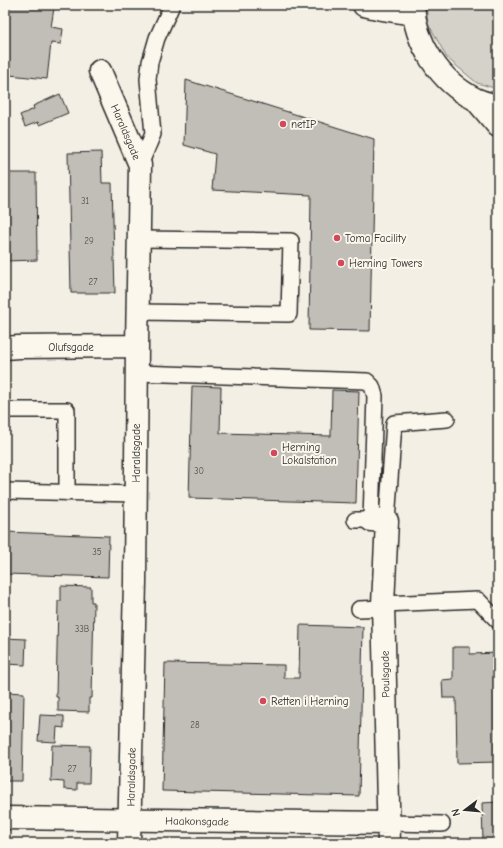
<svg xmlns="http://www.w3.org/2000/svg" width="503" height="848" font-family="'Comic Neue',sans-serif">
<style>
.green{fill:#d5d2c9;stroke:#807e7a}
.building{fill:#c0beb6;stroke:#2b2b2b}
.lines{fill:none;stroke-linecap:round;stroke-linejoin:round}
.service-casing{stroke:#2b2b2b;stroke-width:18}
.minor-casing{stroke:#2b2b2b;stroke-width:25}
.secondary-casing{stroke:#2b2b2b;stroke-width:25}
.service{stroke:#fbf7ec;stroke-width:15}
.minor{stroke:#fbf7ec;stroke-width:22}
.secondary{stroke:#fbf7ec;stroke-width:22}
.poi-dot{fill:#d1495b;stroke:#fbf7ec;stroke-width:1.5}
.labels{text-anchor:middle;stroke-width:4;stroke-linejoin:round;paint-order:stroke}
.number-label{font-size:9px;fill:#50504e}
.poi-label{font-size:11px;fill:#2b2b2b;stroke:#fbf7ec;text-anchor:start}
.street-label{font-size:11px;fill:#2b2b2b;stroke:#fbf7ec}
</style>
<rect width="100%" height="100%" fill="#f3efe4"/>
<filter id="ink" filterUnits="userSpaceOnUse"><feTurbulence type="fractalNoise" baseFrequency=".025" numOctaves="2"/><feDisplacementMap in="SourceGraphic" scale="8" xChannelSelector="R" yChannelSelector="G"/><feConvolveMatrix kernelMatrix="1 2 1 2 8 2 1 2 1" color-interpolation-filters="sRGB"/></filter>
<g filter="url(#ink)">
<path class="green" d="M 426,5 L 498,5 L 498,89 L 477,83 L 447,58 L 428,23 Z"/>
<path class="building" d="M 5,5 L 31,5 L 54,8 L 51,27 L 63,29 L 61,44 L 51,43 L 47,79 L 10,75 L 8,96 L 5,95 Z
M 186,80 L 374,139 L 370,331 L 309,330 L 311,195 L 212,190 L 215,154 L 184,145 Z
M 60,94 L 68,113 L 39,125 L 38,122 L 25,127 L 20,115 L 34,109 L 33,106 Z
M 101,152 L 102,183 L 112,183 L 115,293 L 71,293 L 68,153 Z
M 5,173 L 36,173 L 37,260 L 5,261 Z
M 192,386 L 221,387 L 220,433 L 331,436 L 332,390 L 359,391 L 356,503 L 189,498 Z
M 5,532 L 109,536 L 108,577 L 5,574 Z
M 61,586 L 91,587 L 91,602 L 94,602 L 92,698 L 89,698 L 89,712 L 58,711 L 58,697 L 56,697 L 58,601 L 61,601 Z
M 300,625 L 363,627 L 359,796 L 162,791 L 165,663 L 284,665 L 284,678 L 299,678 Z
M 5,638 L 26,639 L 25,665 L 5,664 Z
M 453,647 L 470,647 L 470,654 L 498,653 L 498,762 L 457,763 L 456,698 L 443,698 L 442,680 L 453,679 Z
M 5,692 L 24,693 L 22,781 L 5,781 Z
M 40,715 L 64,716 L 64,728 L 57,727 L 56,742 L 38,741 Z
M 52,745 L 90,746 L 89,783 L 77,783 L 77,790 L 64,789 L 64,782 L 51,781 Z
M 498,802 L 498,843 L 483,843 L 482,803 Z
M 72,841 L 105,842 L 105,843 L 72,843 Z"/>
<g class="lines">
<g class="service-casing">
<path id="service" d="M 140,165 L 153,134 L 148,79 L 150,62 L 157,38 L 172,5
M 138,312 L 289,314 L 291,241 L 139,239
M 137,373 L 367,381 L 372,386 L 375,396 L 371,520 L 355,520
M 5,410 L 67,410 L 67,493
M 5,491 L 136,494
M 387,521 L 394,423 L 447,419
M 383,604 L 478,600 L 498,621
M 359,609 L 384,608
M 389,823 L 442,824"/>
</g>
<g class="minor-casing">
<path id="minor" d="M 100,71 L 140,165 L 137,346 L 135,582 L 129,843
M 5,348 L 18,347 L 137,346
M 371,520 L 387,521 L 383,604 L 389,843
M 5,818 L 389,823"/>
</g>
<g class="secondary-casing">
<path id="secondary" d="M 364,5 L 382,9 L 413,14
M 413,5 C 415,43 440,82 475,99 C 482,102 490,104 498,107
M 476,100 L 498,126"/>
</g>
<use href="#service" class="service"/>
<use href="#minor" class="minor"/>
<use href="#secondary" class="secondary"/>
</g>
</g>
<g class="poi-dot">
<circle cx="283" cy="124" r="4"/>
<circle cx="337" cy="238" r="4"/>
<circle cx="341" cy="263" r="4"/>
<circle cx="274" cy="453" r="4"/>
<circle cx="263" cy="701" r="4"/>
</g>
<g class="labels">
<g class="number-label">
<text x="85" y="204">31</text>
<text x="89" y="244">29</text>
<text x="93" y="285">27</text>
<text x="199" y="474">30</text>
<text x="97" y="555">35</text>
<text x="82" y="632">33B</text>
<text x="195" y="728">28</text>
<text x="72" y="772">27</text>
</g>
<g class="poi-label">
<text x="291" y="128">netIP</text>
<text x="345" y="242">Toma Facility</text>
<text x="349" y="267">Herning Towers</text>
<text x="282" y="451">Herning<tspan x="282" dy="13">Lokalstation</tspan></text>
<text x="271" y="705">Retten i Herning</text>
</g>
<g class="street-label">
<text transform="translate(126 132) rotate(67)" y="4">Haraldsgade</text>
<text x="71" y="351">Olufsgade</text>
<text transform="translate(136 453) rotate(-90)" y="4">Haraldsgade</text>
<text transform="translate(385 674) rotate(-91)" y="4">Poulsgade</text>
<text transform="translate(131 777) rotate(-89)" y="4">Haraldsgade</text>
<text transform="translate(197 821) rotate(1)" y="4">Haakonsgade</text>
</g>
</g>
<rect width="503" height="848" fill="none" stroke="#fbf7ec" stroke-width="20"/>
<rect x="10" y="10" width="483" height="828" fill="none" stroke="#2b2b2b" stroke-width="1.5" filter="url(#ink)"/>
<g transform="translate(465 810) rotate(254)" stroke="#fbf7ec" stroke-width="3" paint-order="stroke">
<path d="M0-3L7 15L0 10L-7 15Z" fill="#2b2b2b"/>
<text y="-6" font-size="11" font-weight="bold" text-anchor="middle" fill="#2b2b2b">N</text>
</g>
</svg>
